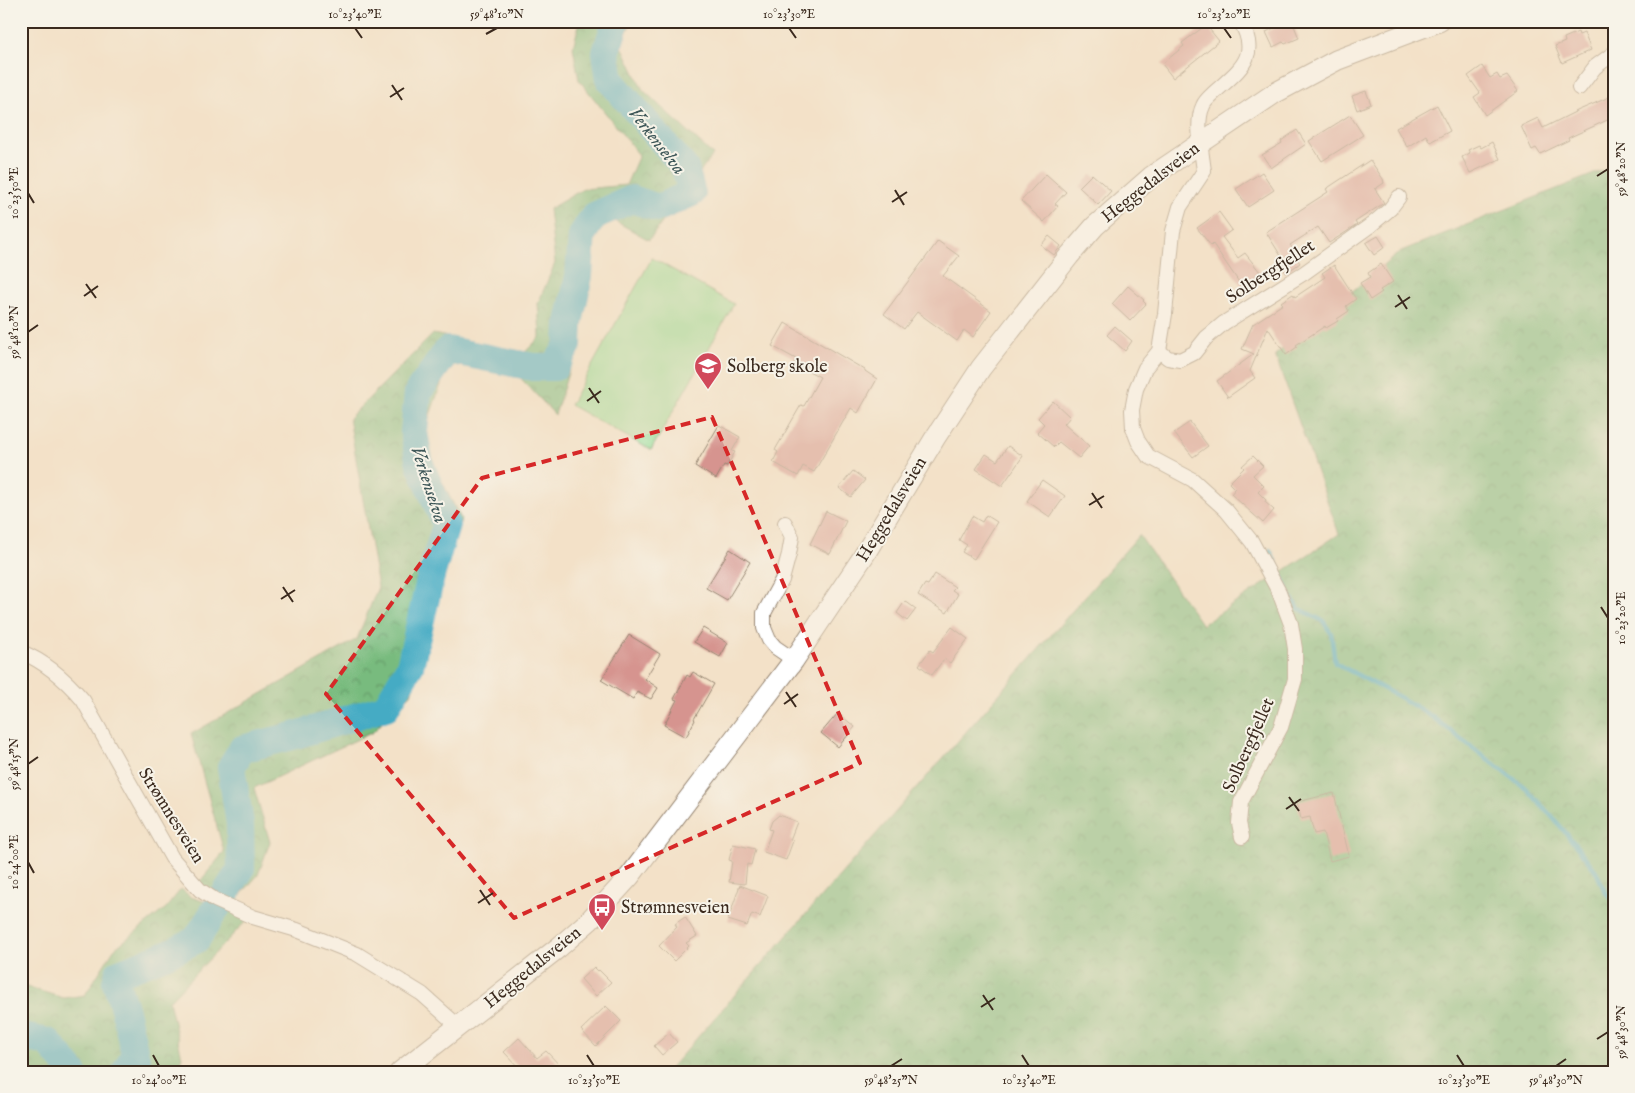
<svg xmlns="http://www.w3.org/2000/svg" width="1635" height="1093" font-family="'IM FELL English',serif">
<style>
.grass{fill:#95db94;stroke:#688259}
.forest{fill:url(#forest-crowns);stroke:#5a724e}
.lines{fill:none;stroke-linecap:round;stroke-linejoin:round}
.stream{stroke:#45abc4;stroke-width:4.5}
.river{stroke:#45abc4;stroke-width:28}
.building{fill:#d6948f}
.minor-casing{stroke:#978673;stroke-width:16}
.secondary-casing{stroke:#978673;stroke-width:22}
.minor{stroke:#fff;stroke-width:14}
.secondary{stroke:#fff;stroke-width:20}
.marked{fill:none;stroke:#d62828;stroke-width:4;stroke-dasharray:10 6;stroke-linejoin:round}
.ticks{fill:none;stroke:#3b2a1e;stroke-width:2}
.labels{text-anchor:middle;stroke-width:4;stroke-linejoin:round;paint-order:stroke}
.street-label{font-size:18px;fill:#3b2a1e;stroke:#f7f3e8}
.poi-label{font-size:18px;fill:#3b2a1e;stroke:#f7f3e8;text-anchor:start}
.water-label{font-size:19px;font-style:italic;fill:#3e5758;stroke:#f7f3e8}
.neatline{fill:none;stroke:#3b2a1e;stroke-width:2}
.ticks-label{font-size:12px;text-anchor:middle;fill:#3b2a1e}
</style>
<defs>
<pattern id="forest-crowns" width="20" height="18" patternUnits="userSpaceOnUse" patternTransform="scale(1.25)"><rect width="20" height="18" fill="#78bb7e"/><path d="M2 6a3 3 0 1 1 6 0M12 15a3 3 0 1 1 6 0" fill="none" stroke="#649867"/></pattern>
</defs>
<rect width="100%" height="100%" fill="#f7f3e8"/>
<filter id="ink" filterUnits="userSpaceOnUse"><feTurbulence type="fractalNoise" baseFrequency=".02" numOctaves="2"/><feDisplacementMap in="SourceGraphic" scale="10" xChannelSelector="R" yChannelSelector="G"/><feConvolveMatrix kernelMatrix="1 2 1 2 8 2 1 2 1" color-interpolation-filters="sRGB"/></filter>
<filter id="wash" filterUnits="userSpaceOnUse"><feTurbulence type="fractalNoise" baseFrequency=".0096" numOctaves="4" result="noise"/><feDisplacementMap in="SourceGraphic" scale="20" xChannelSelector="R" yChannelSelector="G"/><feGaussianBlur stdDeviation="1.12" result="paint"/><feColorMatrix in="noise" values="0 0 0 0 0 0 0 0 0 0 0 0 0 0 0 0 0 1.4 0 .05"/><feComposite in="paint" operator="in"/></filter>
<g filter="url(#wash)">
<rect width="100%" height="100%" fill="#f3e1c8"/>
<path class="grass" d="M 652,258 L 734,304 L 651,450 L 570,405 Z"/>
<path class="forest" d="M 580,21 L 632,21 L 621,44 L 643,90 L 713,155 L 649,240 L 606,216 L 578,236 L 582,272 L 579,338 L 555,415 L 513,370 L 449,362 L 421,440 L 461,519 L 411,694 L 373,732 L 254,788 L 270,842 L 258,875 L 231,906 L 193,890 L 224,852 L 191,734 L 357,639 L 378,587 L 349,418 L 433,334 L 525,352 L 540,337 L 538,303 L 555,263 L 549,209 L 583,189 L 626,185 L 639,155 L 579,80 L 573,47 Z
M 1614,166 L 1614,1072 L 667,1072 L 1139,535 L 1202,625 L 1339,534 L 1275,355 L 1401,251 Z
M 181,889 L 191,897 L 250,917 L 169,1001 L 182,1057 L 177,1072 L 21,1072 L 21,988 L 23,986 L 64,998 L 85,995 L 114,949 L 166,908 Z"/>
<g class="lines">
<path class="stream" d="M 1270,550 L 1289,594 L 1298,608 L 1323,621 L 1331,633 L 1335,663 L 1401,698 L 1431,716 L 1527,789 L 1561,827 L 1596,871 L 1605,892 L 1614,901
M 132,1038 L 146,1051 L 152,1072"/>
<path class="river" d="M 21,1043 L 28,1038 L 48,1042 L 73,1072
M 125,1072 L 135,1054 L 126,1015 L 116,982 L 119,973 L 165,955 L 196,940 L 241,869 L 240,824 L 231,767 L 242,749 L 293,736 L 386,707 L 410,666 L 432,572 L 446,525 L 420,464 L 414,432 L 418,392 L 448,350 L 533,367 L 555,367 L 568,345 L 569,323 L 579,276 L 582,235 L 594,216 L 632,199 L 658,208 L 692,193 L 685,168 L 610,80 L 606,53 L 616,21"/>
</g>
<g id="blocks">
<path class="building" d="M 1274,21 L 1292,21 L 1299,38 L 1285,44 L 1283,42 L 1273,47 L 1266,32 L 1276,27 Z
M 1206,25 L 1219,41 L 1173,78 L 1162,64 L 1184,46 L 1182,43 Z
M 1578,32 L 1579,35 L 1584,33 L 1591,50 L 1562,63 L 1555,46 L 1565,42 L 1564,38 Z
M 1482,66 L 1490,78 L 1497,74 L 1500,79 L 1507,76 L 1518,91 L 1485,115 L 1474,97 L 1480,93 L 1468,76 Z
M 1366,91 L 1371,104 L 1357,110 L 1352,96 Z
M 1614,95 L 1614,117 L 1568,138 L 1569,140 L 1540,154 L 1536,148 L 1532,150 L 1521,126 L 1538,118 L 1543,128 L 1577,111 Z
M 1437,105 L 1450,131 L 1430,142 L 1426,135 L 1407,147 L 1396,128 Z
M 1350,115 L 1363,135 L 1322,161 L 1309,141 Z
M 1297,130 L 1306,144 L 1271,168 L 1262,155 L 1282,143 L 1281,141 Z
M 1492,142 L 1500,159 L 1470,173 L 1462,157 L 1470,153 L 1468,150 L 1479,145 L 1481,148 Z
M 1370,160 L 1383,179 L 1384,183 L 1375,189 L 1384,203 L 1355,222 L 1357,225 L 1329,243 L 1318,227 L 1290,245 L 1294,250 L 1292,251 L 1300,263 L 1286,273 L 1277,259 L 1281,256 L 1266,232 L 1328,192 L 1326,189 Z
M 1262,172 L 1274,190 L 1248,207 L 1236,189 Z
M 1046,174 L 1066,192 L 1055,204 L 1058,206 L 1044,222 L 1021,201 Z
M 1092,174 L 1111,191 L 1098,205 L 1079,187 Z
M 1219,212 L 1232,230 L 1222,237 L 1238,258 L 1245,253 L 1260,272 L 1255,276 L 1259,281 L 1248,289 L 1246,285 L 1243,288 L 1213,244 L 1211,246 L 1197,228 Z
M 1049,236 L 1061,246 L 1054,255 L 1041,245 Z
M 1378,236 L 1385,247 L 1374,255 L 1366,243 Z
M 938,241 L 959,256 L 943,276 L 991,311 L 973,337 L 964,330 L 957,341 L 917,312 L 904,329 L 884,314 Z
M 1381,264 L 1393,282 L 1380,290 L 1382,292 L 1370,300 L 1360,283 L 1370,277 L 1368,273 Z
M 1334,265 L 1356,299 L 1346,306 L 1349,311 L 1337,319 L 1338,321 L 1326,328 L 1325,326 L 1296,345 L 1297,347 L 1286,355 L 1268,328 L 1250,371 L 1255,378 L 1228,397 L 1217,381 L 1254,354 L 1242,349 L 1253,324 L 1283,304 L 1281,302 L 1293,294 L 1295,297 L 1325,277 L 1322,273 Z
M 1128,286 L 1144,300 L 1143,301 L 1146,304 L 1130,321 L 1112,304 Z
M 785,323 L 865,370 L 865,371 L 877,379 L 858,413 L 851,408 L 814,472 L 803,466 L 798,476 L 773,462 L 778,452 L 775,450 L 801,405 L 804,406 L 820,377 L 794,363 L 796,359 L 772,346 Z
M 1115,326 L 1132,341 L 1125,351 L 1107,335 Z
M 1053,401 L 1070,417 L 1064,424 L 1089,446 L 1079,458 L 1059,442 L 1054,447 L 1037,432 L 1044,424 L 1038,418 Z
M 1190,422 L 1208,446 L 1193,457 L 1174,433 Z
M 719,425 L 740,437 L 732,451 L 735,452 L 727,466 L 724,465 L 716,479 L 695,466 Z
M 1008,446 L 1023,456 L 1002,486 L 976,469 L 986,454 L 997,461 Z
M 1253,456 L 1263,466 L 1253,475 L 1264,486 L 1258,492 L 1266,500 L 1265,502 L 1274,510 L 1263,523 L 1231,494 L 1235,489 L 1229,483 L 1244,468 L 1242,466 Z
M 853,471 L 865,480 L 851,497 L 839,488 Z
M 1042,480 L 1065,496 L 1050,517 L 1027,501 Z
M 826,511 L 846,521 L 830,554 L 810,544 Z
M 986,515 L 997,522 L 974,559 L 962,552 L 967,545 L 959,540 L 972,516 L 982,522 Z
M 730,549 L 750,562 L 727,600 L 706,588 Z
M 935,574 L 955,587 L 952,590 L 958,594 L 947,613 L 918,595 L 925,584 L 928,585 Z
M 905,601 L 916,609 L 907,621 L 897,613 Z
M 952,627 L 968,639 L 950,663 L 944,659 L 932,675 L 919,665 L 930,650 L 933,652 Z
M 703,628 L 728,643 L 720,657 L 694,642 Z
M 629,635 L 660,654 L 645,679 L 658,688 L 651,699 L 637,692 L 633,699 L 601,680 Z
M 693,672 L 714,684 L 694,719 L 695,720 L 686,737 L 664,725 L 677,700 L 674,699 L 680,688 L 687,675 L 690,677 Z
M 838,713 L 855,727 L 838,747 L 821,733 Z
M 1334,793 L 1349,856 L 1330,861 L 1323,832 L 1314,834 L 1310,817 L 1301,819 L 1297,802 Z
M 779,815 L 797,822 L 790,840 L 793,841 L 786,860 L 764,852 L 772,830 L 769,829 L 772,821 Z
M 733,844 L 755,849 L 751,865 L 747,864 L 745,884 L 729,882 L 732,861 L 729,860 Z
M 740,885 L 768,896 L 760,917 L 752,914 L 747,926 L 728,920 Z
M 685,917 L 697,936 L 686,943 L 689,946 L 674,961 L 659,946 L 677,927 L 675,924 Z
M 594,967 L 598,971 L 599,970 L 611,982 L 596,996 L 581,979 Z
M 606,1006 L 621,1021 L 596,1046 L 581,1030 Z
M 669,1033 L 677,1042 L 662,1055 L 654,1046 Z
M 519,1038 L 537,1058 L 546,1051 L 566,1072 L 523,1072 L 504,1052 Z"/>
</g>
</g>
<g filter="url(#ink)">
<use href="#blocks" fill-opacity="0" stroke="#978673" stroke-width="1"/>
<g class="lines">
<g class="minor-casing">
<path id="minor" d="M 1240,21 C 1261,56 1240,69 1216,91 C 1212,95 1205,100 1203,106 C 1195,122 1202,153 1204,171 L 1180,207 L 1173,231 L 1165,314 L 1159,351 L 1168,358 L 1180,360 L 1194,353 L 1206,338 L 1224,323 L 1304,273 L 1371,225 L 1390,209 L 1399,197
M 1579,88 L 1595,67 L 1614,53
M 1159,351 L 1145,368 L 1136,389 L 1132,410 L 1133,428 L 1138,441 L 1148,456 L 1193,480 L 1226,510 L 1252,542 L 1279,592 L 1291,624 L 1295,649 L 1295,679 L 1281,727 L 1241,802 L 1239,823 L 1242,837
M 785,523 L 792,537 L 789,554 L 782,580 L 764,613 L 764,628 L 769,640 L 775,647 L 794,660
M 21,652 C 46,662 66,680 83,700 L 172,858 L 200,890 L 215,900 L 253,917 L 297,930 L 357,954 L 422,994 L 458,1026"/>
</g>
<g class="secondary-casing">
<path id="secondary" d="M 400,1072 L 558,948 L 589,921 L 630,876 L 794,660 L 863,557 L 935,438 L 981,368 L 1069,256 L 1095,226 L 1152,176 L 1275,93 L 1337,60 L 1440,21"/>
</g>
<use href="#minor" class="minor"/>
<use href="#secondary" class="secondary"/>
</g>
</g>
<path d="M0 0H1635V1093H0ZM 712,417 L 860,763 L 514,918 L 326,694 L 482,478 Z" fill="#f3e1c8" fill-opacity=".55" fill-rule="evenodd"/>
<path class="marked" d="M 712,417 L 860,763 L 514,918 L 326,694 L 482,478 Z"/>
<path class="ticks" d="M 355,28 L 362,38M 789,28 L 796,38M 1224,28 L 1231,38M 486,34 L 497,28M 392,85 L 402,100M 390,97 L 404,88M 1597,176 L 1608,169M 895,190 L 904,205M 28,193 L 34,203M 892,202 L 907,192M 86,284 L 96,298M 1398,295 L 1407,309M 84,296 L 98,286M 1395,307 L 1410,297M 28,332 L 38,325M 589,388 L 599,403M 587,401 L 601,391M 1092,493 L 1102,508M 1089,505 L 1104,496M 283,587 L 293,602M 281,599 L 295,590M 1601,607 L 1608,618M 786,692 L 796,707M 784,704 L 798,694M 28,764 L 38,757M 1289,797 L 1299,811M 1286,809 L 1301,799M 28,862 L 34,873M 480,890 L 490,905M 478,903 L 493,893M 983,995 L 993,1010M 981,1007 L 995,998M 1597,1039 L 1608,1032M 153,1055 L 159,1066M 587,1055 L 594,1066M 1022,1055 L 1029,1066M 1457,1055 L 1464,1066M 891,1066 L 902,1059M 1556,1066 L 1566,1059"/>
<defs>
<g id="school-pin" transform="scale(1.4375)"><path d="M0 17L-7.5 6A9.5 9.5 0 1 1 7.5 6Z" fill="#d1495b" stroke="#f7f3e8"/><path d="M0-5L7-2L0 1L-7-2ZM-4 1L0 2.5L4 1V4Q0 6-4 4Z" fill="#fff"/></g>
<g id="bus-pin" transform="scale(1.4375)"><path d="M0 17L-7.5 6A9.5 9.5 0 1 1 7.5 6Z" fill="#d1495b" stroke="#f7f3e8"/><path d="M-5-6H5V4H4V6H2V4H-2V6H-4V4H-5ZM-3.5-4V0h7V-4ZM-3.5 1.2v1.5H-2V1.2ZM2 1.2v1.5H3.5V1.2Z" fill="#fff"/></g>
</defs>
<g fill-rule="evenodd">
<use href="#school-pin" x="708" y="366"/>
<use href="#bus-pin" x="602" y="907"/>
</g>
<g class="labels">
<g class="street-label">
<text transform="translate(1150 182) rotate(-38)" y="6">Heggedalsveien</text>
<text transform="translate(1270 271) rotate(-33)" y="6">Solbergfjellet</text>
<text transform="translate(891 509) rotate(-59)" y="6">Heggedalsveien</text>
<text transform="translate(1248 745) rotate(-66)" y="6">Solbergfjellet</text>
<text transform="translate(172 815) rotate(58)" y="6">Strømnesveien</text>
<text transform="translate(532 967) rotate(-39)" y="6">Heggedalsveien</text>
</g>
<g class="poi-label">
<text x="727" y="372">Solberg skole</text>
<text x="621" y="913">Strømnesveien</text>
</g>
<g class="water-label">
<text transform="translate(658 140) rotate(52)" y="7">Verkenselva</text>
<text transform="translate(430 484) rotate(72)" y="7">Verkenselva</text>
</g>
</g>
<rect width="1635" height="1093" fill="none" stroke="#f7f3e8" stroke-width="55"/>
<rect x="28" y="28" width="1580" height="1038" class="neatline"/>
<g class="ticks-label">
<text x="355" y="18">10°23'40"E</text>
<text x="497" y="18">59°48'10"N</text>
<text x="789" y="18">10°23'30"E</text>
<text x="1224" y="18">10°23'20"E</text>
<text transform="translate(1621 169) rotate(-90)" y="4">59°48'20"N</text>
<text transform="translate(14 193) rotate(-90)" y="4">10°23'50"E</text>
<text transform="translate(14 332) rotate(-90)" y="4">59°48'10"N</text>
<text transform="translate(1621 618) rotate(-90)" y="4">10°23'20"E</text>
<text transform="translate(14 764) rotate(-90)" y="4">59°48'15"N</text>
<text transform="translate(14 862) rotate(-90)" y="4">10°24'00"E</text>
<text transform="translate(1621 1032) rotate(-90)" y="4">59°48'30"N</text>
<text x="159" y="1084">10°24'00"E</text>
<text x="594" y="1084">10°23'50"E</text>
<text x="891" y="1084">59°48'25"N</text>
<text x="1029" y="1084">10°23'40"E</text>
<text x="1464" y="1084">10°23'30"E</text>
<text x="1556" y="1084">59°48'30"N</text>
</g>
</svg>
